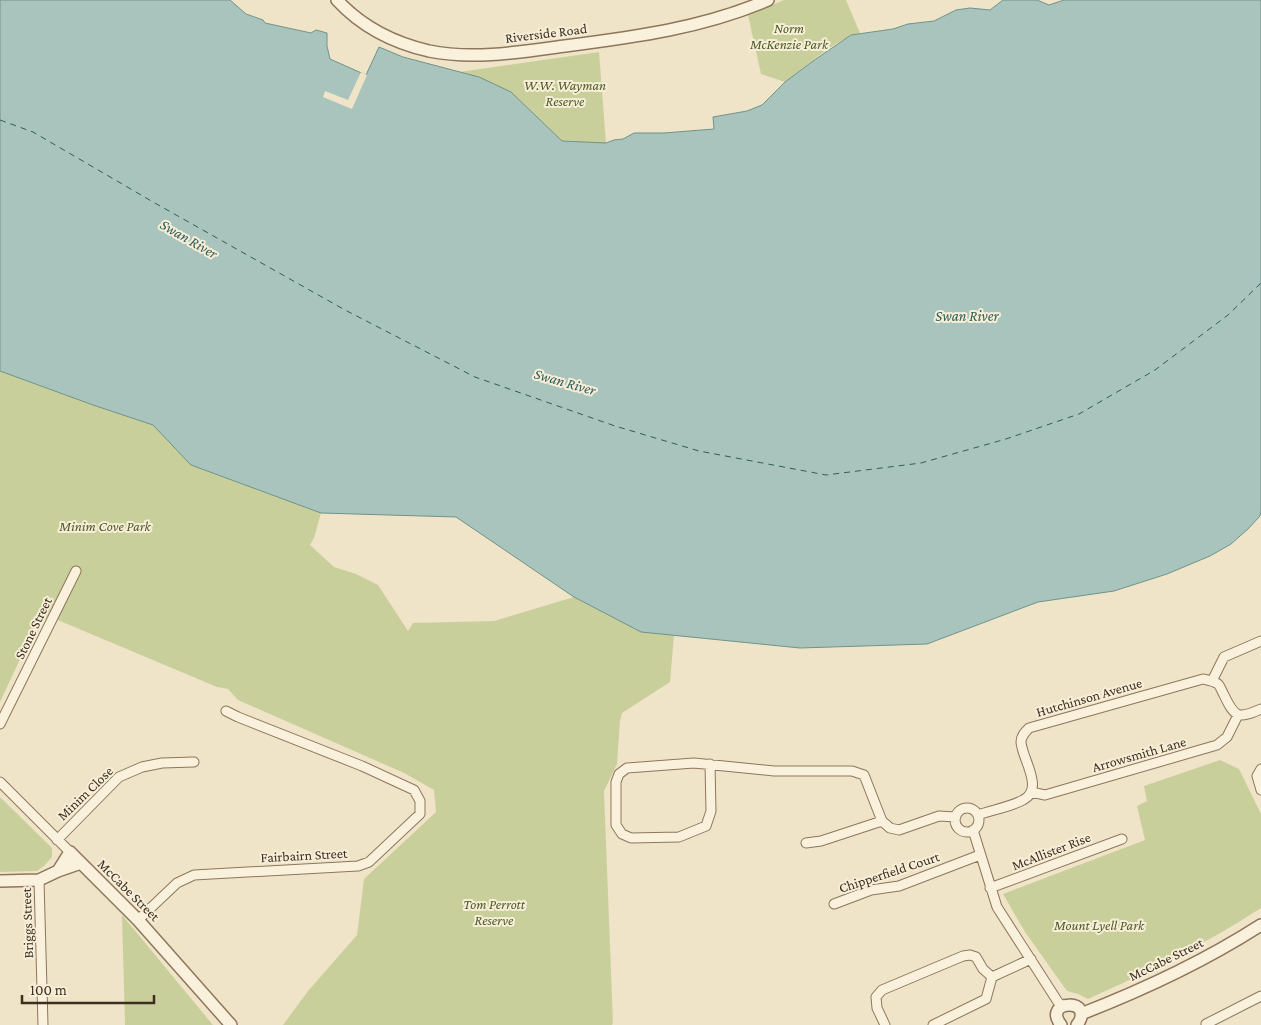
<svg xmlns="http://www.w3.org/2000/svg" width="1261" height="1025" font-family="'Crimson Pro',serif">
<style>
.green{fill:#c9cf9b}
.water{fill:#a9c4bc;stroke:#6f938a}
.pier{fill:#f0e4c8}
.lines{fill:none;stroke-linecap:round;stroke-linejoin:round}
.ferry{stroke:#2f5d5a;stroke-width:1;stroke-dasharray:6 5;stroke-linecap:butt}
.minor-casing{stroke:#8d765c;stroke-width:11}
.tertiary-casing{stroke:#8d765c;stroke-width:14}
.minor{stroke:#faf1dc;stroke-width:9}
.tertiary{stroke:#faf1dc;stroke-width:11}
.labels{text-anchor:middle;stroke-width:4;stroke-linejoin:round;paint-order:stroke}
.park-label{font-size:14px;font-style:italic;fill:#4d5a26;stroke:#f7eed8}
.street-label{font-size:14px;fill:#3d2e20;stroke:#f7eed8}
.water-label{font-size:15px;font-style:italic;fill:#2f5d5a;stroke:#f7eed8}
</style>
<rect width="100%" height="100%" fill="#f0e4c8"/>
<path class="green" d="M 784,0 L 846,0 L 860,33 C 837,38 805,67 785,82 L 761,74 L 748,15 Z
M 599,52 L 606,143 L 562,141 L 511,92 L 459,72 Z
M 0,371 L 93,405 L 153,425 L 192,465 L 321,513 L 314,538 L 310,545 L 334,567 L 356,574 L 378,585 L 408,631 L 413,623 L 494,621 L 574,597 L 641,632 L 674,635 L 670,682 L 622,713 L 620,721 L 617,764 L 604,791 L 613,1023 L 612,1025 L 283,1025 L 308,991 L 357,935 L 364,879 L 436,812 L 434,790 L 404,773 L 238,700 L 228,689 L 217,687 L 53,618 L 46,619 L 35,627 L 0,702 Z
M 1220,760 L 1239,769 L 1261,814 L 1261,908 C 1204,945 1150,971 1088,999 L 1078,994 L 1067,991 L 1025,932 L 1003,894 L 1145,840 L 1137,806 L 1147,801 L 1144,786 Z
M 0,797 L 52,848 L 52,857 L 44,866 L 37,871 L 0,872 Z
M 122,915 L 213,1025 L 125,1025 Z"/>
<path class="water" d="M 0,0 L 230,0 L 246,14 L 263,20 L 265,23 L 311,33 L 316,30 L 327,33 L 327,46 L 330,59 L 366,75 L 379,47 L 403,57 L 479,77 L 511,92 L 562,141 L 606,143 L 614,140 L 623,139 L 634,133 L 664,133 L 714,129 L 713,117 L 747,111 L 762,105 L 785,82 L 813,61 L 851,35 L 893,29 L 908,24 L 934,21 L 956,10 L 970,8 L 990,10 L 1003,0 L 1037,0 L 1049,5 L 1064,0 L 1261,0 L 1261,511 L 1260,516 L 1248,529 L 1231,544 L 1210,556 L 1167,574 L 1114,591 L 1038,602 L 927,644 L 800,648 L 641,632 L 574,597 L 456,517 L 321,513 L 191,465 L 153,425 L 93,405 L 0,371 Z"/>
<path class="pier" d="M 361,72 L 367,75 L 352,109 L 323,97 L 325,91 L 348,100 Z"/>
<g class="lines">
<path class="ferry" d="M 0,120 L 33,132 L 153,202 L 345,310 L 475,377 L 615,426 L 699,451 L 826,475 L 921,463 L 1006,439 L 1079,414 L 1155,370 L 1228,315 L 1261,283"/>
<g class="minor-casing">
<path id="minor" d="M 1212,681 L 1224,657 L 1261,641
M 0,724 L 76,571
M 710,764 L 711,811 L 706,826 L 679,837 L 631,838 L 622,834 L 616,825 L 616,782 L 619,774 L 627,768 L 694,763 L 774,771 L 852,771 L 864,775 L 882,821 L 890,828 L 899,830 L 939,816 L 956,817
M 1261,769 L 1257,776 L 1261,790
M 0,782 L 70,852
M 1031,792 L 1045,795 L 1217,745 L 1227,737 L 1238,715
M955 820a12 12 0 1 1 24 0a12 12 0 1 1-24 0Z
M 978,815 C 992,810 1010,807 1023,800 C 1045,789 1022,759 1021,742 C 1021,736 1025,732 1029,728 L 1203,679 C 1208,680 1214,681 1218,684 C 1221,687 1222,692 1224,695 C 1235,718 1238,719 1261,709
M 973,830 L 997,907 L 1058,1002 L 1063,1006
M 57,840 L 119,777 L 142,767 L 162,763 L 194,762
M 806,843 L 821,841 L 882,821
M 39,880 L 43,1025
M 990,888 L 1122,839
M 834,904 L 871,890 L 899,886 L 980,855
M 138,920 L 177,883 L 194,875 L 358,866 L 369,862 L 420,814 L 420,801 L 414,790 L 362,766 L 238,717 L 226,711
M 992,977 L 1031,959
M 1206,1024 L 1261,996
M 885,1025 L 877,1008 L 876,997 L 882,990 L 963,956 L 970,955 L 976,957 L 983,969 L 992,977 L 986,999 L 933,1025"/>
</g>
<g class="tertiary-casing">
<path id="tertiary" d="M 337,0 C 361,26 394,43 429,51 C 473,60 521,52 565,46 C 635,37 703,28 768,0
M 58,871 L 70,852 L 138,920 L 231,1025
M 0,881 L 39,880 L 58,871 L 81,863
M 1081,1014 C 1143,990 1205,961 1261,925
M 1061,1025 C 1041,999 1097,998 1077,1025"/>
</g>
<use href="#minor" class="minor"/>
<use href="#tertiary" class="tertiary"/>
</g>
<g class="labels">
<g class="park-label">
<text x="789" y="33">Norm<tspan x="789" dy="16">McKenzie Park</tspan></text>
<text x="565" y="90">W.W. Wayman<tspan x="565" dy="16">Reserve</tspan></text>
<text x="105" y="531">Minim Cove Park</text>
<text x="494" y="909">Tom Perrott<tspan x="494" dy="16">Reserve</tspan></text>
<text x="1099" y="930">Mount Lyell Park</text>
</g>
<g class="street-label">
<text transform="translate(546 33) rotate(-7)" y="5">Riverside Road</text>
<text transform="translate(33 628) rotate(-64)" y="5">Stone Street</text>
<text transform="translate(1089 697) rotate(-16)" y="5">Hutchinson Avenue</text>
<text transform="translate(1139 754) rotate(-16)" y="5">Arrowsmith Lane</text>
<text transform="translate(85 793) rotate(-44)" y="5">Minim Close</text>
<text transform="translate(1051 851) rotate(-21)" y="5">McAllister Rise</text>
<text transform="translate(304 855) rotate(-3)" y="5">Fairbairn Street</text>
<text transform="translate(889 872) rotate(-18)" y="5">Chipperfield Court</text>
<text transform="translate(129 890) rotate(45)" y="5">McCabe Street</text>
<text transform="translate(27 923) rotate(-92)" y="5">Briggs Street</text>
<text transform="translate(1166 959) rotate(-26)" y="5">McCabe Street</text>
</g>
<g class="water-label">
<text transform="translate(189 239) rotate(30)" y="5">Swan River</text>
<text x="967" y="321">Swan River</text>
<text transform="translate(565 382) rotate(16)" y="5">Swan River</text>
</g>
</g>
<path d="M22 995v8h132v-8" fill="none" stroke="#3d2e20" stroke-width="2.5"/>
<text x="30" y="995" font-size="15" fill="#3d2e20" stroke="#f7eed8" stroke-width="4" paint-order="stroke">100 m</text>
</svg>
